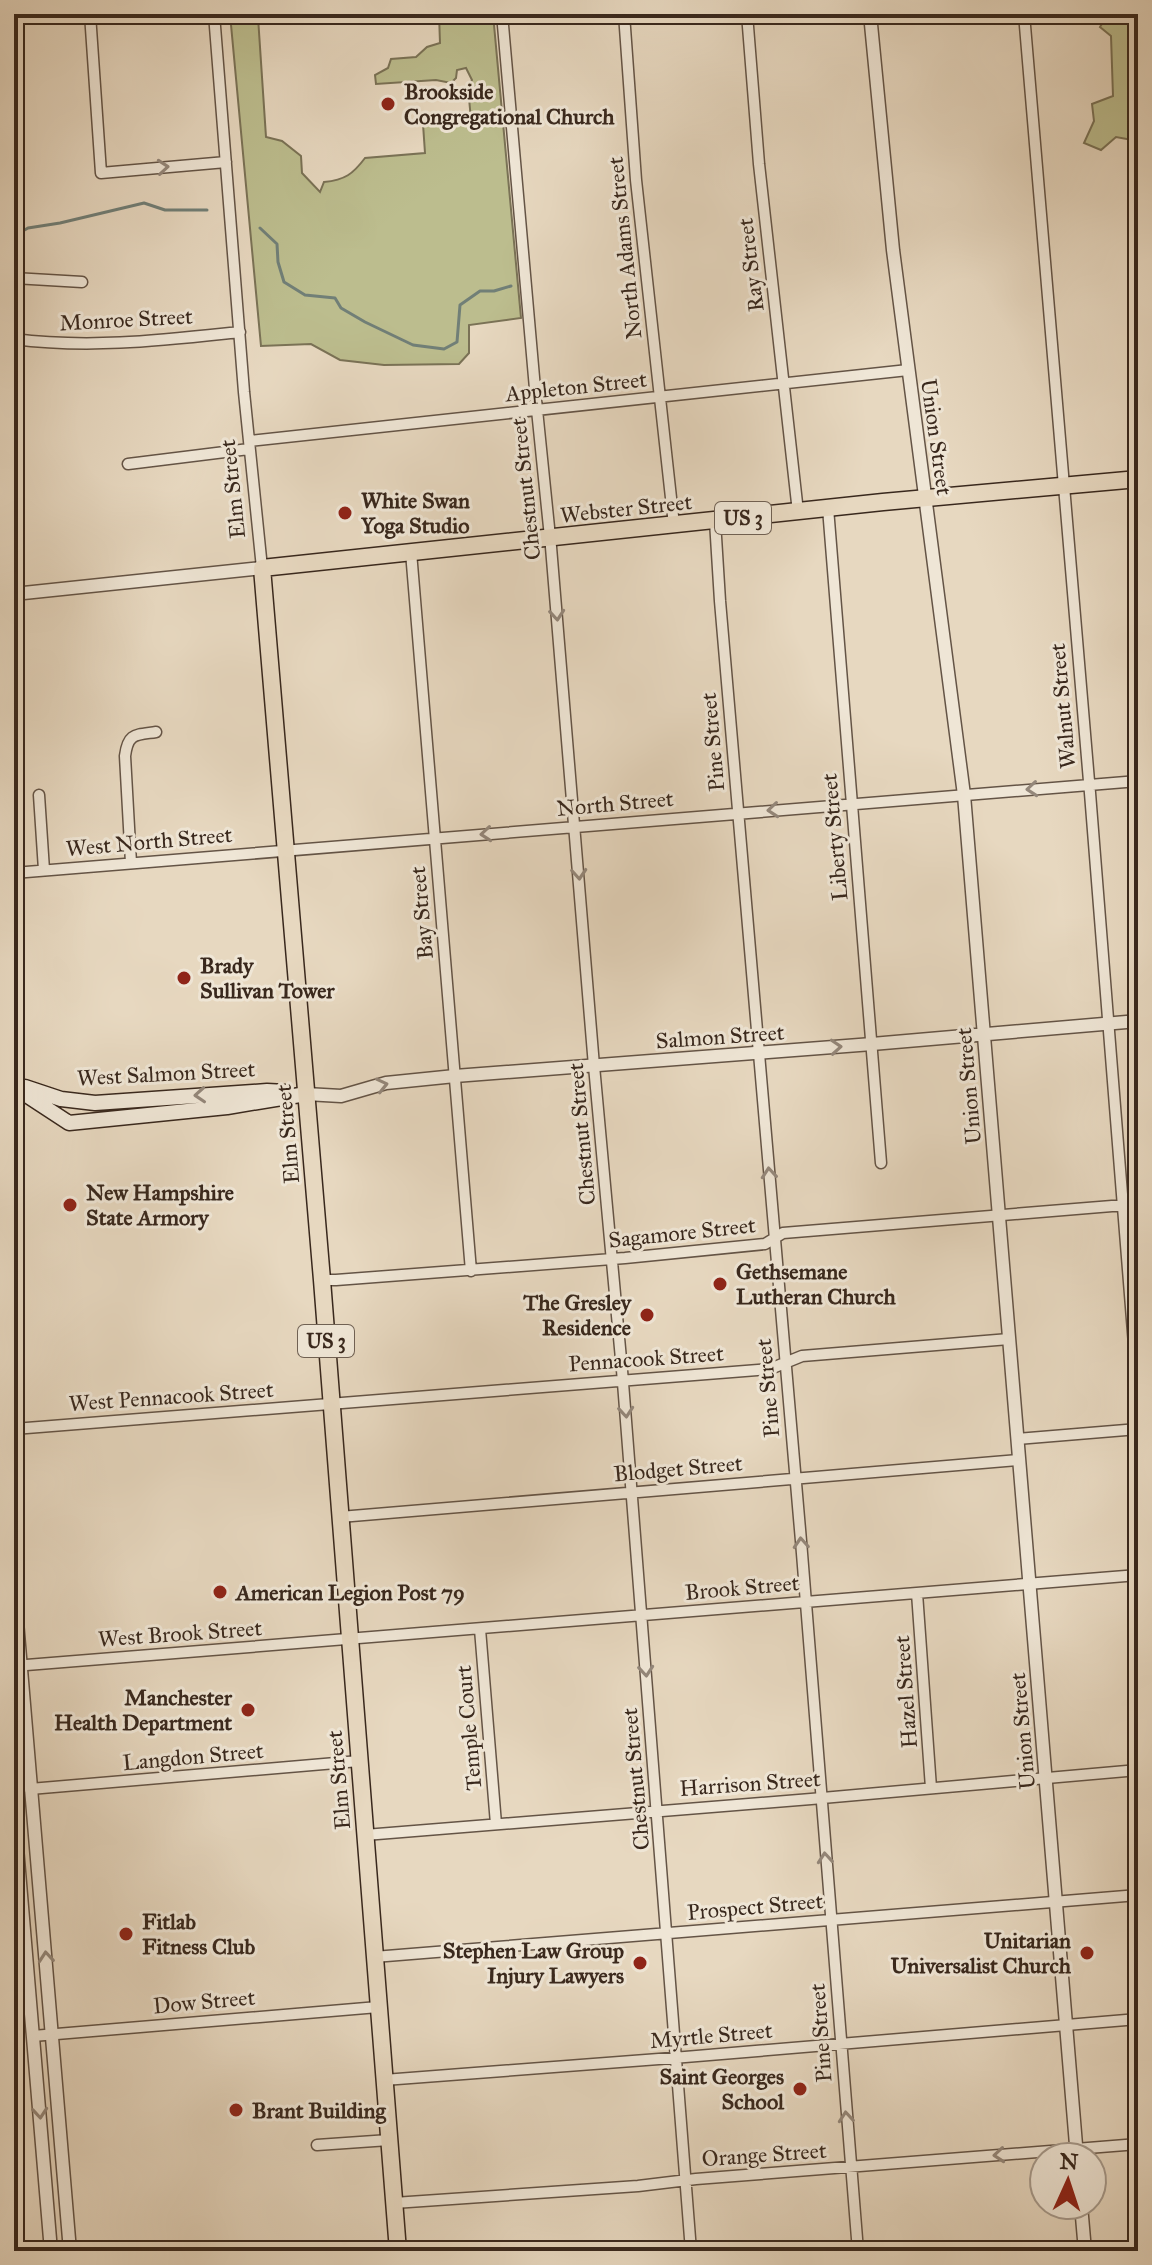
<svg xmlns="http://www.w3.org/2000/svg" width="1152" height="2265" font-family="'IM FELL Great Primer',serif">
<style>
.green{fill:#bcbd8e;stroke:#7a7256;stroke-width:2}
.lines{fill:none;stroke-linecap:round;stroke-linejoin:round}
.stream{stroke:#717f77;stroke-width:3}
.minor-casing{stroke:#645446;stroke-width:13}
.tertiary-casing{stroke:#645446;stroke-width:15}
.secondary-casing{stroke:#39281d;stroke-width:17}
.primary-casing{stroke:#39281d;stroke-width:19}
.minor{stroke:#efe6d6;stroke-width:10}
.tertiary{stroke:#efe6d6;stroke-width:12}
.secondary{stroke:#efe6d6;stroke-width:14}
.primary{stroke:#e7d8c0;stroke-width:16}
.rail{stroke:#39281d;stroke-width:3;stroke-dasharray:14 14;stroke-linecap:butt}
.oneway{stroke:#94877a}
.poi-dot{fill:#8f2418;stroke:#efe6d6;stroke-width:3}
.labels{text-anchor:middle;stroke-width:6;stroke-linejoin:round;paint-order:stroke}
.shield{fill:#efe6d6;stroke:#706154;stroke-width:2}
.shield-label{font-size:20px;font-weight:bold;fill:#39281d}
.poi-label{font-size:22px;font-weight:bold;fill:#39281d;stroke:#efe6d6;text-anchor:start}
.street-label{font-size:22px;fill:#39281d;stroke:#efe6d6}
</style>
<rect width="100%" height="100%" fill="#e7d8c0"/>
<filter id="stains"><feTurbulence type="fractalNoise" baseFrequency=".0025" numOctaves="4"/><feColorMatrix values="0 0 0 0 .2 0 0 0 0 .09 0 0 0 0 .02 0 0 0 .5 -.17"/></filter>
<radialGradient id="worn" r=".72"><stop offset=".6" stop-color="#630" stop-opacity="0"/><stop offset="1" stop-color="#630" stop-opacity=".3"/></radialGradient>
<path class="green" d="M 230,14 L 294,14 L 258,17 L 266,137 L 282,141 L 301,156 L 302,173 L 320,192 L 324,182 C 345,180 353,174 365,158 L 425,153 L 423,124 L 471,120 L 468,87 L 472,80 L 466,68 L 457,70 L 456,78 L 451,83 L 436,80 L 376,84 L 375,75 L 388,68 L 391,59 L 416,57 L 427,47 L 440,43 L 439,14 L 493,14 L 521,318 L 469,325 L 469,353 L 459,364 L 384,365 L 340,360 L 311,344 L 261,346 Z
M 1108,14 L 1138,14 L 1138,141 L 1116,137 L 1101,150 L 1084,143 L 1094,121 L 1092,104 L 1113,96 L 1111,36 L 1100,27 Z"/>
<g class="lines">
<path class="stream" d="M 260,228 L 277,244 L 278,262 L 284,282 L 305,295 L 335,298 L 341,308 L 365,322 L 413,345 L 444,349 L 457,342 L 460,305 L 480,291 L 494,291 L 511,286
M 14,236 L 28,228 L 60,223 L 144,203 L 165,210 L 207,210"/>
<g class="minor-casing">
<path id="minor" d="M 90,14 L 101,173 L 226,162
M 214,14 L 244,392 L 262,568
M 502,14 L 536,400 L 551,547 L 594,1066 L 622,1370 L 691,2251
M 624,14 L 636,180 L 674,525
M 747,14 L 759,164 L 798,512
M 1024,14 L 1090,793 L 1138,1395
M 14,17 L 40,14
M 14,278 L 82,282
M 14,339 C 91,349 164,340 240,332
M 249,441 L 908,370
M 128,464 L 249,449
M 828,508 L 881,1163
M 715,521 L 720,601 L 801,1541 L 858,2251
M 411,552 L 471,1271
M 39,795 L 44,870
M 131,863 L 125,756 C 128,733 135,735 156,732
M 14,873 L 1138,781
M 322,1280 L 336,1280 L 625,1258 L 765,1244 L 783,1233 L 1112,1206 L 1138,1206
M 14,1429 L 770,1369 L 802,1356 L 1009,1339
M 1017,1439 L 1138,1429
M 340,1517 L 1019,1460
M 917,1593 L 931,1788
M 480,1629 L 496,1824
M 14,1666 L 1138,1575
M 30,1789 L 359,1761
M 365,1835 L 811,1799 L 1138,1770
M 374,1957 L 1138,1895
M 33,2036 L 378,2007
M 384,2080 L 685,2057 L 1138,2019
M 317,2145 L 389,2140
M 394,2203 L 638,2186 L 696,2179 L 1138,2144"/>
</g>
<g class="tertiary-casing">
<path id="tertiary" d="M 870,14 L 893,250 L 964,795 L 1077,2157
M 14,594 L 262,568
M 306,1094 L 341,1096 L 386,1083 L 455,1076 L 872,1044 L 1138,1021
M 14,1586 L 70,2251
M 14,1812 L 51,2251
M 1081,2205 L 1085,2251"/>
</g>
<g class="secondary-casing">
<path id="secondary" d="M 14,1087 L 69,1123 L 227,1107 L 306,1094
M 25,1087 L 61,1099 L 95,1103 L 267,1091 L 286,1092"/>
</g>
<g class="primary-casing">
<path id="primary" d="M 398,2251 L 322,1280 L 262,568 L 883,502 L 1138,479"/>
</g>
<use href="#minor" class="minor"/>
<use href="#tertiary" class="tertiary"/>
<use href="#secondary" class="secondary"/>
<use href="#primary" class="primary"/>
<path class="rail" d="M 14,2168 L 21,2251"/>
</g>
<defs><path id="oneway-chevron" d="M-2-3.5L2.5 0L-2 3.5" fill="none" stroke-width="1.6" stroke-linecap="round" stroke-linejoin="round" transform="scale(2)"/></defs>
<g class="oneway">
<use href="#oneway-chevron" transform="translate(163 167) rotate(-5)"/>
<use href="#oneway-chevron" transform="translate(557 615) rotate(85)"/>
<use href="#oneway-chevron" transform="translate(1032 789) rotate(175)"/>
<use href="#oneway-chevron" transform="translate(773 810) rotate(175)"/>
<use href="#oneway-chevron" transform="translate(486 834) rotate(175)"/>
<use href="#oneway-chevron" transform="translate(579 874) rotate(86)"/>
<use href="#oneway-chevron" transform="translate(836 1047) rotate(-4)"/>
<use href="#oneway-chevron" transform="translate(382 1085) rotate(-13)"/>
<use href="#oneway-chevron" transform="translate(200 1095) rotate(176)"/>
<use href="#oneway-chevron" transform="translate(769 1173) rotate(-95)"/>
<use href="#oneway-chevron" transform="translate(626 1412) rotate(85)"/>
<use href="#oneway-chevron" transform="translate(801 1543) rotate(-94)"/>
<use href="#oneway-chevron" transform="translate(646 1671) rotate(85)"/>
<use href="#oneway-chevron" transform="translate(825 1858) rotate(-95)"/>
<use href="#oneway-chevron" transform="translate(46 1957) rotate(-95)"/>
<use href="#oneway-chevron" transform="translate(40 2113) rotate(85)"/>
<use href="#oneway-chevron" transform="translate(846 2117) rotate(-95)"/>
<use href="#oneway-chevron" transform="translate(999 2155) rotate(175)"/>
</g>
<g class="poi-dot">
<circle cx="388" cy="104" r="8"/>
<circle cx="345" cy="513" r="8"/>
<circle cx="184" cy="978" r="8"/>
<circle cx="70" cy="1205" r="8"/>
<circle cx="720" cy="1284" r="8"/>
<circle cx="647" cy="1315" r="8"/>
<circle cx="220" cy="1592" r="8"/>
<circle cx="248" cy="1710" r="8"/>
<circle cx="126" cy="1934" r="8"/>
<circle cx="1087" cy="1953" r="8"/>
<circle cx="640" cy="1963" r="8"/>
<circle cx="800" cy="2089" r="8"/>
<circle cx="236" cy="2110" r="8"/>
</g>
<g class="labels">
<g class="shield">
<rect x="715" y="502" width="56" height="32" rx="6"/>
<rect x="298" y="1325" width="56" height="32" rx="6"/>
</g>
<g class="shield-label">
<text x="743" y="525">US 3</text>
<text x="326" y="1348">US 3</text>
</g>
<g class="poi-label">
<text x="404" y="99">Brookside<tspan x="404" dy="25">Congregational Church</tspan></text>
<text x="361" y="508">White Swan<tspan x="361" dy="25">Yoga Studio</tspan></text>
<text x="200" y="973">Brady<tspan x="200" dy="25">Sullivan Tower</tspan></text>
<text x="86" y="1200">New Hampshire<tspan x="86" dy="25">State Armory</tspan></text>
<text x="736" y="1279">Gethsemane<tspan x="736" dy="25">Lutheran Church</tspan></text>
<text x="631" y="1310" text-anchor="end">The Gresley<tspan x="631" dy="25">Residence</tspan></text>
<text x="236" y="1600">American Legion Post 79</text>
<text x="232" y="1705" text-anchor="end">Manchester<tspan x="232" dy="25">Health Department</tspan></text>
<text x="142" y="1929">Fitlab<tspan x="142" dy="25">Fitness Club</tspan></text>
<text x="1071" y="1948" text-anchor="end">Unitarian<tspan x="1071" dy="25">Universalist Church</tspan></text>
<text x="624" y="1958" text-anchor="end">Stephen Law Group<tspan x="624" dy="25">Injury Lawyers</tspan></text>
<text x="784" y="2084" text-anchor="end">Saint Georges<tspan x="784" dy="25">School</tspan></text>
<text x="252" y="2118">Brant Building</text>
</g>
<g class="street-label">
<text transform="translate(624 248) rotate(-96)" y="8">North Adams Street</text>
<text transform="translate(750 265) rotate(-97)" y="8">Ray Street</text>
<text transform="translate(126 319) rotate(-3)" y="8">Monroe Street</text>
<text transform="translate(576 386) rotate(-6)" y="8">Appleton Street</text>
<text transform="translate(937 437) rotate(82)" y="8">Union Street</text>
<text transform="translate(232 489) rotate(-96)" y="8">Elm Street</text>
<text transform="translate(525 489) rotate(-96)" y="8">Chestnut Street</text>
<text transform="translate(626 508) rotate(-6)" y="8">Webster Street</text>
<text transform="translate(1062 706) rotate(-95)" y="8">Walnut Street</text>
<text transform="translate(712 742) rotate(-95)" y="8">Pine Street</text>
<text transform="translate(615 803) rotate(-5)" y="8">North Street</text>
<text transform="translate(834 837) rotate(-95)" y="8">Liberty Street</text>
<text transform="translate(149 841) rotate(-5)" y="8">West North Street</text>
<text transform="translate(421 913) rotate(-95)" y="8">Bay Street</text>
<text transform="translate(720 1036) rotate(-4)" y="8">Salmon Street</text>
<text transform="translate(166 1073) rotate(-3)" y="8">West Salmon Street</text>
<text transform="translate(968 1086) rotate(-95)" y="8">Union Street</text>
<text transform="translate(287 1134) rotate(-95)" y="8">Elm Street</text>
<text transform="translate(581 1134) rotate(-95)" y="8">Chestnut Street</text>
<text transform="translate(682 1232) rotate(-6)" y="8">Sagamore Street</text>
<text transform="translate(646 1358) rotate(-4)" y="8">Pennacook Street</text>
<text transform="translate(767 1388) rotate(-95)" y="8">Pine Street</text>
<text transform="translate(171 1396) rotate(-4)" y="8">West Pennacook Street</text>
<text transform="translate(678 1468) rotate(-5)" y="8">Blodget Street</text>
<text transform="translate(742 1587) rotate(-5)" y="8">Brook Street</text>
<text transform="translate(180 1633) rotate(-4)" y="8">West Brook Street</text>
<text transform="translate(905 1692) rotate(-94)" y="8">Hazel Street</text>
<text transform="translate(468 1728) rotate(-95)" y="8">Temple Court</text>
<text transform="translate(1022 1731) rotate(-95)" y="8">Union Street</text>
<text transform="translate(193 1756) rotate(-5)" y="8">Langdon Street</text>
<text transform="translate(635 1779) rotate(-95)" y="8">Chestnut Street</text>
<text transform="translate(338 1780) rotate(-95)" y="8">Elm Street</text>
<text transform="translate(750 1783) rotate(-4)" y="8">Harrison Street</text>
<text transform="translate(755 1906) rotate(-5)" y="8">Prospect Street</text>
<text transform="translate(204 2001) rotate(-5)" y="8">Dow Street</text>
<text transform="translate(820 2033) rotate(-94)" y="8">Pine Street</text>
<text transform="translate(711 2035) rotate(-5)" y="8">Myrtle Street</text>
<text transform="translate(764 2154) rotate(-4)" y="8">Orange Street</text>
</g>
</g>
<rect width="1152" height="2265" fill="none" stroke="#e7d8c0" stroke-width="48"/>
<rect x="16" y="16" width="1120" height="2233" fill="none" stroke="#39281d" stroke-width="4"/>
<rect x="24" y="24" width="1104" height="2217" fill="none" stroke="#39281d" stroke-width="2"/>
<g transform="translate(1068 2181) rotate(3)"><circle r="38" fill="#efe6d6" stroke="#a69a8c" stroke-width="2"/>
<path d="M0-6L14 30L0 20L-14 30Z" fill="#8f2418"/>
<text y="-12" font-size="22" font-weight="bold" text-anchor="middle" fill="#39281d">N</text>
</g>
<rect width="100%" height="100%" filter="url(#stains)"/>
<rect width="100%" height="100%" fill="url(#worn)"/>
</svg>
